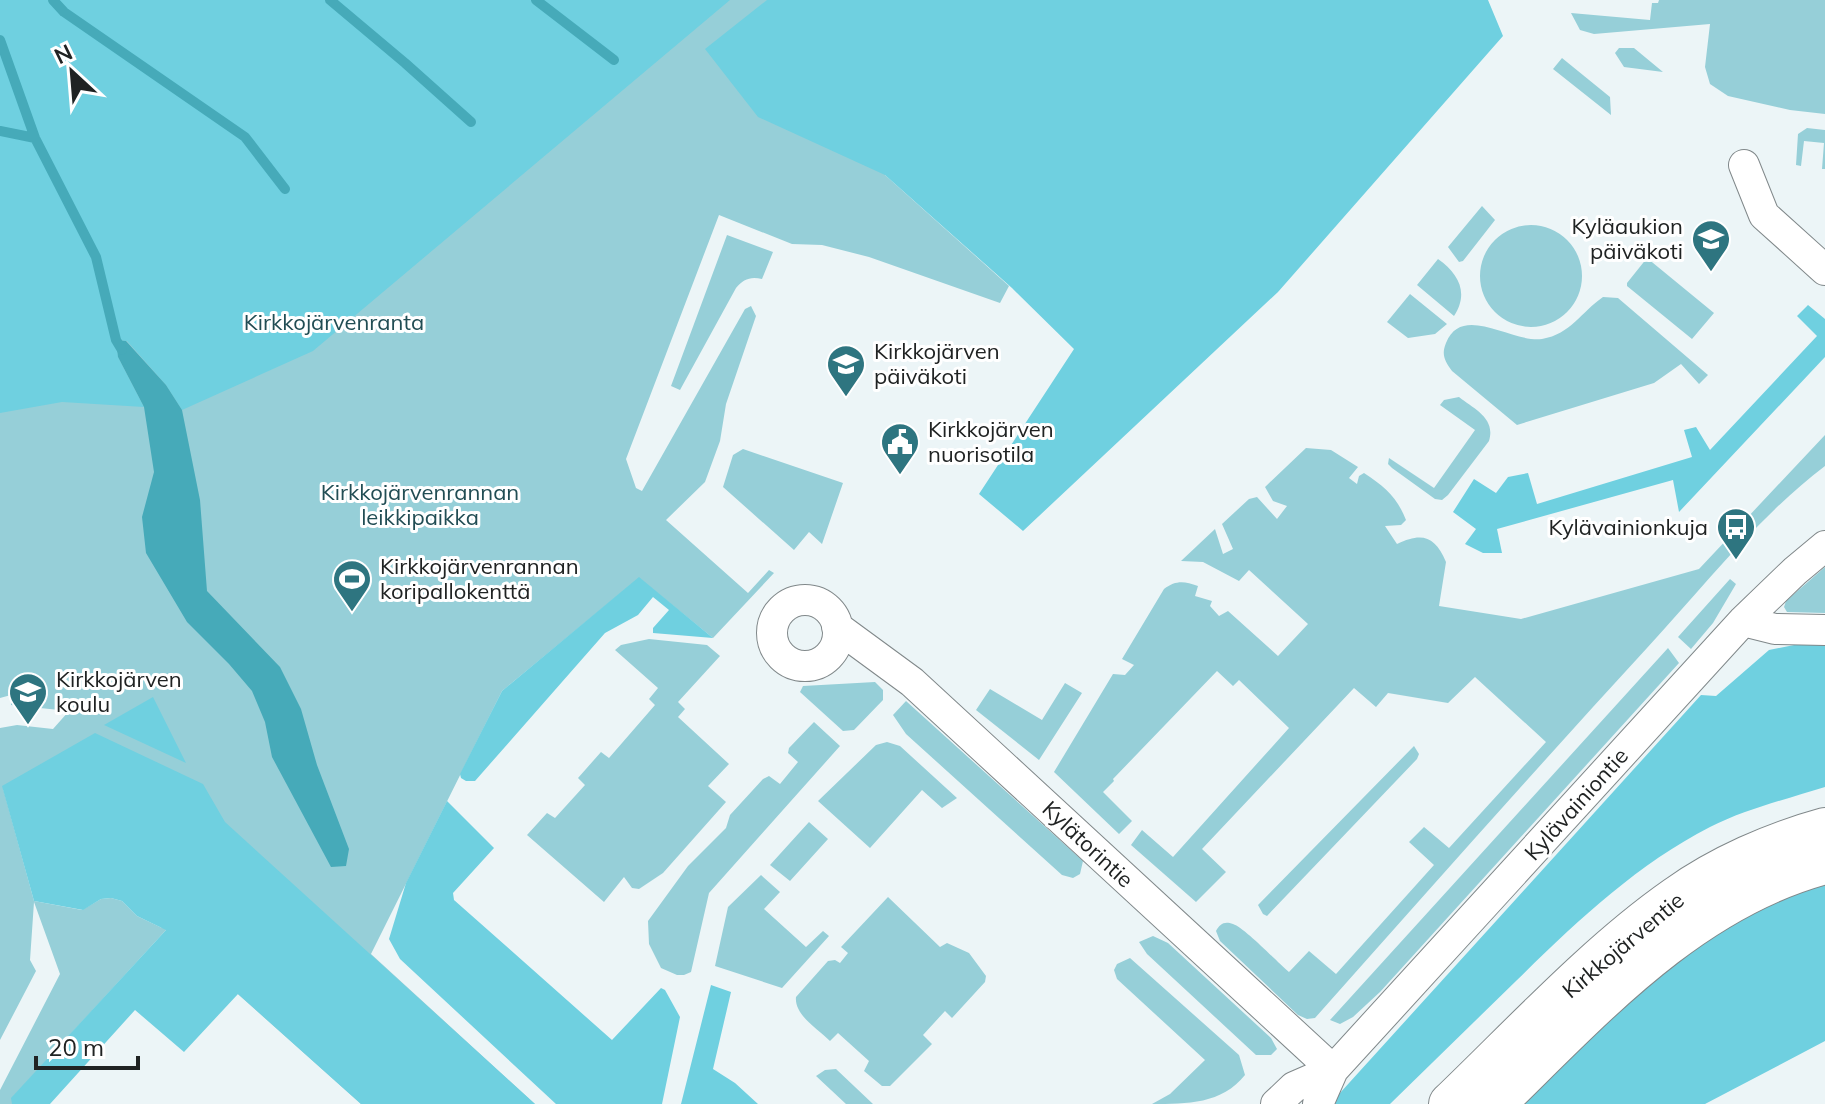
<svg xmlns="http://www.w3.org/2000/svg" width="1825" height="1104" font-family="Mulish,sans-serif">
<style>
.green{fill:#96cfd8;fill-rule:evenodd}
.forest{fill:#6fd0e0}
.water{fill:#46aab9}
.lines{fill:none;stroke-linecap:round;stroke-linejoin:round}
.stream{stroke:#46aab9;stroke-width:10}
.street-casing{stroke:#80888a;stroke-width:32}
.secondary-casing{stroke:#80888a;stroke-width:44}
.street{stroke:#fff;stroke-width:30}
.secondary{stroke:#fff;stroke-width:42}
.labels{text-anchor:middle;stroke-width:6;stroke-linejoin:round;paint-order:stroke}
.poi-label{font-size:22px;fill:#202323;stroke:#fff;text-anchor:start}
.park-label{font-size:22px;fill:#214d54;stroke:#fff}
.street-label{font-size:22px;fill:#202323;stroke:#fff}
</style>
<rect width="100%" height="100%" fill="#ecf5f7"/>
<path class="green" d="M 0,0 L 1084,0 L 885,175 L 1009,286 L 1000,303 L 869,257 L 822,245 L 792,244 L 719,215 L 626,459 L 636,488 L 642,491 L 745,309 L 751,306 L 756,316 L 726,404 L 720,441 L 705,482 L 666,520 L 748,593 L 769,570 L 774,573 L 713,638 L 639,578 L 502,691 L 371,954 L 535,1104 L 361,1104 L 166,930 L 12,1098 L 12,1104 L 0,1104 L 0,1090 L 60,974 L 34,902 L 30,960 L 36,971 L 0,1040 L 0,728 L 17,725 L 53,729 L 69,711 L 11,705 L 11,695 L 0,698 ZM 3,788 L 162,928 L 137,916 L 122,901 L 111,898 L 101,899 L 82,910 L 34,901 Z
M 1659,0 L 1825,0 L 1825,114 L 1790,110 L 1728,96 L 1710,84 L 1705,67 L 1710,24 L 1594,34 L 1580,30 L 1571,13 L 1650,20 L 1652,3 L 1658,3 Z
M 1619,48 L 1634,48 L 1663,72 L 1624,67 L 1615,53 Z
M 1562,58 L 1610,97 L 1611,115 L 1553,69 Z
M 1807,128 L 1825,130 L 1825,169 L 1822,169 L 1824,143 L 1804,141 L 1801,166 L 1796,165 L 1798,134 Z
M 1482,206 L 1495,220 L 1463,261 L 1459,262 L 1448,247 Z
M1480 276a51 51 0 1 1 102 0a51 51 0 1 1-102 0Z
M 727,235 L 773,252 L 762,279 C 751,276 743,279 736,288 L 680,390 L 671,386 Z
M 1647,258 L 1714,313 L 1692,339 L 1627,286 L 1627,283 Z
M 1438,259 C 1459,274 1469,293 1454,316 L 1417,285 Z
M 1410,294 L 1447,324 L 1435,334 L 1408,338 L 1387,322 Z
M 1603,297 L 1618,298 L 1708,375 L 1699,384 L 1681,364 L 1654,383 L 1517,425 L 1452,371 C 1445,361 1441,355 1446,343 C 1462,303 1511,343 1542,339 C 1571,334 1581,312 1603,297 Z
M 1459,397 C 1474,409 1496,418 1489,441 L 1448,495 L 1442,500 L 1435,499 L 1392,468 L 1388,464 L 1389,458 L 1434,488 L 1475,430 L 1440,405 L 1444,400 Z
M 1825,435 L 1825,466 C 1758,517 1704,586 1647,648 C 1535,770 1425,894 1315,1018 L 1307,1019 L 1298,1015 L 1220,941 L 1216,931 C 1220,924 1224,921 1233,924 C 1245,928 1277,962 1289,972 L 1309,951 L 1336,974 L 1434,865 L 1409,842 L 1424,827 L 1449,848 L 1546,742 L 1475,677 L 1448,703 L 1388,693 L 1376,707 L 1354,688 L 1202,849 L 1226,872 L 1196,902 L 1131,845 L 1142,830 L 1173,857 L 1289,728 L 1239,680 L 1233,686 L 1217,671 L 1113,779 L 1114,781 L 1103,792 L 1132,821 L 1119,834 L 1054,772 L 1113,674 L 1125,675 L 1134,665 L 1122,659 L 1164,589 C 1176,580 1184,581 1198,586 L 1195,596 L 1212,601 L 1210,606 L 1219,616 L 1228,611 L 1278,656 L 1308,624 L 1249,570 L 1239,581 L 1203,562 L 1181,561 L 1215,529 L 1223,554 L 1233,549 L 1222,524 L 1249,499 L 1257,497 L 1277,519 L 1287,506 L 1273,501 L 1265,487 L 1306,448 L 1331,450 L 1358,467 L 1349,478 L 1357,484 L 1359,476 L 1364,473 C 1385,487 1397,497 1406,520 L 1401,525 L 1385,526 L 1397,544 C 1422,532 1435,536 1446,562 L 1439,606 L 1521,619 L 1699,569 Z
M 743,449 L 843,483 L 822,544 L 809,532 L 794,550 L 723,487 L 733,455 Z
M 1825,567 L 1825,613 L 1787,612 L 1784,607 L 1786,601 Z
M 1730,579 L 1736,584 L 1713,623 L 1691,649 L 1678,637 Z
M 649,639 L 707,645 L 720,656 L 678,702 L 685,709 L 678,717 L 729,764 L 708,786 L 726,802 L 663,873 L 639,889 L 632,888 L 624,877 L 604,902 L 527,835 L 547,813 L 555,818 L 585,785 L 578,778 L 601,752 L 609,758 L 655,705 L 649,699 L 658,688 L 615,650 L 621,645 Z
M 1668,648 L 1679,663 L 1380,992 L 1353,1017 L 1340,1024 L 1330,1020 Z
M 875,682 L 883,690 L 883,700 L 854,730 L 843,731 L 800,692 L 803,686 Z
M 1065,683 L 1082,693 L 1039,760 L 976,710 L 990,689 L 1042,720 Z
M 906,701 L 1083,861 L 1080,874 L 1073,878 L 1062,875 L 906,734 L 893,715 Z
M 814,722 L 840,746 L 709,893 L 691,972 L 684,975 L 677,975 L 661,968 L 649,944 L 648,921 L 688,866 L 726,828 L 730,815 L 763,779 L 769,776 L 780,784 L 798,762 L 788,753 L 789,748 Z
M 887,742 L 900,746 L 957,798 L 942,808 L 922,790 L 870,848 L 818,801 L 876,745 Z
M 1414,746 L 1419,754 L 1417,759 L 1267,916 L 1263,914 L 1258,905 Z
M 809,822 L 828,839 L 790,881 L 770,865 Z
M 761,875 L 780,892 L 764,909 L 806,947 L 823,931 L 829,936 L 782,988 L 715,966 L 728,907 Z
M 888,897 L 940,947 L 947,943 L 969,953 L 986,976 L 985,982 L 952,1018 L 945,1011 L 923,1035 L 932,1044 L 890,1086 L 882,1086 L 864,1071 L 869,1061 L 838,1033 L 830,1041 C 818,1029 794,1015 796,997 L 828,961 L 835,960 L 840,963 L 848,953 L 841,947 Z
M 1153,936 L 1168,943 L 1271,1038 L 1277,1049 L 1271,1055 L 1256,1055 L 1147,954 L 1139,942 Z
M 1130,958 L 1239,1055 L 1245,1075 C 1222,1104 1187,1104 1152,1104 L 1170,1094 L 1205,1060 L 1117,979 L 1114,970 L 1117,964 Z
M 836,1069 L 873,1104 L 846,1104 L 816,1076 L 825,1070 Z"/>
<path class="forest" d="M 0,0 L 730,0 L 313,351 L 182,410 L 166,385 L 127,341 L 117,340 L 118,357 L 144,407 L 62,402 L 0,413 Z
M 767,0 L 1488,0 L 1503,36 L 1278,292 L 1023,531 L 979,494 L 1074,349 L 1012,288 L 885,175 L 758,117 L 705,49 Z
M 1808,305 L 1825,319 L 1825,357 L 1679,512 L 1673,480 L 1497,529 L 1502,553 L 1483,553 L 1465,544 L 1476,529 L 1453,512 L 1474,479 L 1496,493 L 1508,477 L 1528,473 L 1537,504 L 1692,457 L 1684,430 L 1696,427 L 1710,450 L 1817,336 L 1797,316 Z
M 639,577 L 713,638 L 653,633 L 653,628 L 669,610 L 653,597 L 638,615 L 605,633 L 475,781 L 466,781 L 461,778 L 460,774 L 502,691 Z
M 1814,641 L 1825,642 L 1825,787 C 1787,799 1746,809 1710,827 C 1636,865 1575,923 1516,981 C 1474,1022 1432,1063 1390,1104 L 1330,1104 L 1701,695 L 1716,696 L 1769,650 Z
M 153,697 L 186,763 L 104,725 Z
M 95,733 L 203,784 L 225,822 L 535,1104 L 361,1104 L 238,994 L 184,1052 L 135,1010 L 50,1104 L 12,1104 L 11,1098 L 166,930 L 137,916 L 122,901 L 111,898 L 101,899 L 83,910 L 34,901 L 2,786 Z
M 447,801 L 494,848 L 453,893 L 454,900 L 612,1040 L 661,988 L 665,990 L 680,1017 L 662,1104 L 556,1104 L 400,959 L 389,939 L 406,883 Z
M 1825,874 L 1825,1041 L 1705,1104 L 1524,1104 L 1608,1018 L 1693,941 Z
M 711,985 L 731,992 L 713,1069 L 735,1083 L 758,1104 L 681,1104 Z"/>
<path class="water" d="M 116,340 L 126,341 L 166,385 L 182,410 L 200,500 L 207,591 L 280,667 L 301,709 L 317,765 L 349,849 L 346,866 L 331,867 L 272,757 L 265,722 L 252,691 L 229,664 L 187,622 L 146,553 L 142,517 L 154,472 L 144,407 L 118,357 Z"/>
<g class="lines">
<path class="stream" d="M 53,0 L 64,12 L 245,137 L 285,189
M 330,0 L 405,63 L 471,122
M 536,0 L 614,60
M 0,40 L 35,138 L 96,257 L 116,340 L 122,350
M 0,131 L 35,138"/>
<g class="street-casing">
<path id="street" d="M 1744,165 L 1764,215 L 1825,270
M772 633a33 33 0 1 1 66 0a33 33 0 1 1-66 0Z
M 1743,621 L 1775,629 L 1825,630
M 837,627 L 912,682 L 1333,1070
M 1276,1104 L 1294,1087 L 1333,1070
M 1318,1104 L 1333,1070 L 1743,621 L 1795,571 L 1825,546"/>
</g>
<g class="secondary-casing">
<path id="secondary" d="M 1450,1104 C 1520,1037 1596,954 1676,898 C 1719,867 1774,843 1825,829
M 1494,1104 C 1591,1010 1689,899 1825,863"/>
</g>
<use href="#street" class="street"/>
<use href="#secondary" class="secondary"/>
</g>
<defs>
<g id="school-pin" transform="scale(2)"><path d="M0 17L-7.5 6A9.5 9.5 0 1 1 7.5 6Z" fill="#2e7580" stroke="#fff"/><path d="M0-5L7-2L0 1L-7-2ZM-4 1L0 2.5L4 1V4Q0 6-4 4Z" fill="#fff"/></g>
<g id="civic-pin" transform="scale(2)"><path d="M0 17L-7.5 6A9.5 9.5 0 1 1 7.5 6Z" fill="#2e7580" stroke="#fff"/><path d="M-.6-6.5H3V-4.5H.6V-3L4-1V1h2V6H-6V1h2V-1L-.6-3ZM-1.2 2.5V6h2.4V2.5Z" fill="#fff"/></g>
<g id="bus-pin" transform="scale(2)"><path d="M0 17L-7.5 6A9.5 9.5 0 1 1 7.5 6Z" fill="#2e7580" stroke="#fff"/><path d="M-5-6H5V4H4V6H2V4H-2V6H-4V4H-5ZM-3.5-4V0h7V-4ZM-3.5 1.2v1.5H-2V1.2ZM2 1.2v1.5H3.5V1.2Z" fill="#fff"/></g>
<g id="stadium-pin" transform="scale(2)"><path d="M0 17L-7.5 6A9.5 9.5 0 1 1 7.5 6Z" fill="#2e7580" stroke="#fff"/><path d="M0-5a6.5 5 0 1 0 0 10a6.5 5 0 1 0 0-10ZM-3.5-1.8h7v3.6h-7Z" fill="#fff"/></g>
</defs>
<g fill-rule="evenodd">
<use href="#school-pin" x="1711" y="239"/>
<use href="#school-pin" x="846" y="364"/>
<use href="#civic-pin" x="900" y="442"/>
<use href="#bus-pin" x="1736" y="527"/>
<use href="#stadium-pin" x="352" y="579"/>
<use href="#school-pin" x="28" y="692"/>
</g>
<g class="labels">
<g class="poi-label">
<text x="1683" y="234" text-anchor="end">Kyläaukion<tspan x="1683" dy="25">päiväkoti</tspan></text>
<text x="874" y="359">Kirkkojärven<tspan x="874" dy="25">päiväkoti</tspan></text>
<text x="928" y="437">Kirkkojärven<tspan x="928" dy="25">nuorisotila</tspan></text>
<text x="1708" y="535" text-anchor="end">Kylävainionkuja</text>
<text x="380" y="574">Kirkkojärvenrannan<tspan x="380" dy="25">koripallokenttä</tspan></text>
<text x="56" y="687">Kirkkojärven<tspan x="56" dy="25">koulu</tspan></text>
</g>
<g class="park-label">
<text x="334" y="330">Kirkkojärvenranta</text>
<text x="420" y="500">Kirkkojärvenrannan<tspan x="420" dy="25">leikkipaikka</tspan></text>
</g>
<g class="street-label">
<text transform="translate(1576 804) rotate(-48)" y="8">Kylävainiontie</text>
<text transform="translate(1088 844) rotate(43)" y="8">Kylätorintie</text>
<text transform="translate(1623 945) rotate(-40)" y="8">Kirkkojärventie</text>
</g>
</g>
<g transform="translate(72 72) rotate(334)" stroke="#ffffff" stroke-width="6" paint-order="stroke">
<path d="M0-6L14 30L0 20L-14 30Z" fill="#202323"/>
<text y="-12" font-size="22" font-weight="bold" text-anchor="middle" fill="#202323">N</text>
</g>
<path d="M36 1056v12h102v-12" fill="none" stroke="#202323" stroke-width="4"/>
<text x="48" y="1056" font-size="24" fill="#202323" stroke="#ffffff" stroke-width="6" paint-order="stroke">20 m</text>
</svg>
